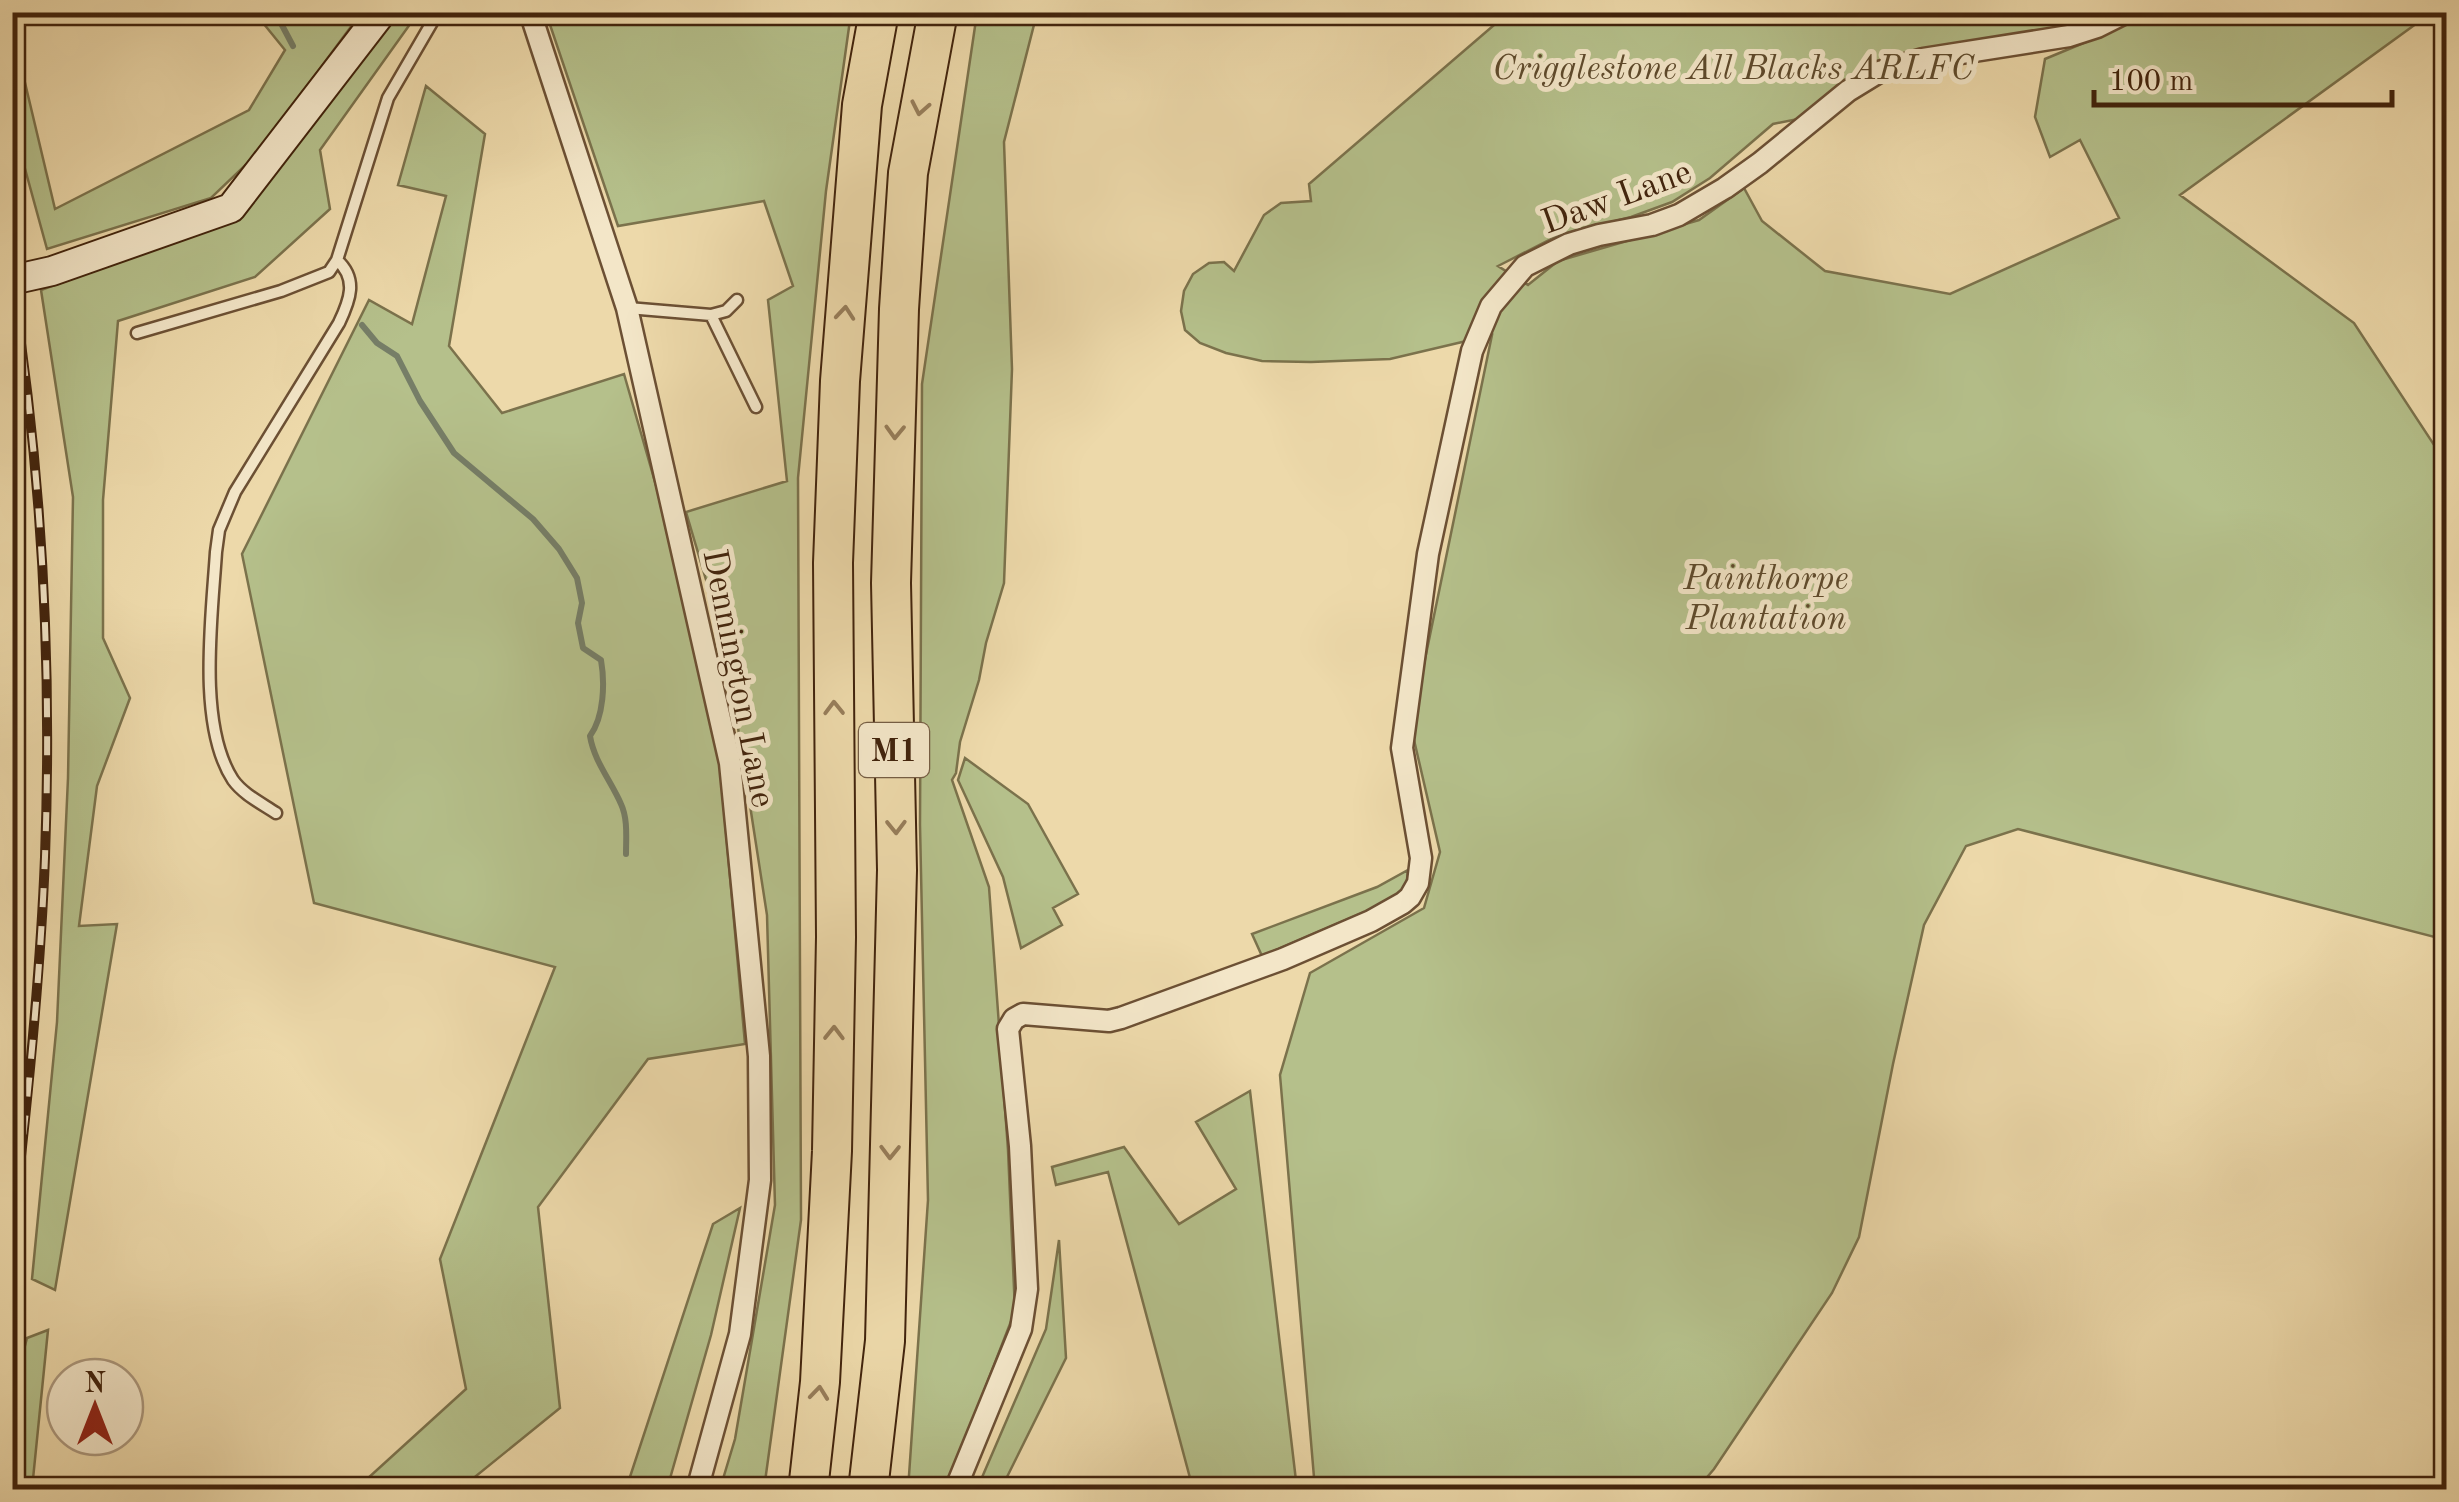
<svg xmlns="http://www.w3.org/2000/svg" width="2459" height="1502" font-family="'Old Standard TT',serif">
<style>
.green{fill:#b5c08b;stroke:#7b724c;stroke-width:2.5}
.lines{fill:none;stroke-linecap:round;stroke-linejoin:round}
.stream{stroke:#767e67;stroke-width:6}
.lane-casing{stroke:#6c5034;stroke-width:15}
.street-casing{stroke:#6c5034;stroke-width:25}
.secondary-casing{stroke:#41230c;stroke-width:32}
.highway-casing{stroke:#41230c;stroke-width:42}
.lane{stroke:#f3e6c8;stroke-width:10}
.street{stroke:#f3e6c8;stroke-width:20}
.secondary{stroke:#f3e6c8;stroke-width:28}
.highway{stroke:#edd9aa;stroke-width:38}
.rail-casing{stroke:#41230c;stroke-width:10}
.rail{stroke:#f3e6c8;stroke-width:6;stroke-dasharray:19;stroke-linecap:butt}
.oneway{stroke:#977e5b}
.labels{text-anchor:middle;stroke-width:10;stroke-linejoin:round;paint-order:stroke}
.shield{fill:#f3e6c8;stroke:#765e44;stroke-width:2.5}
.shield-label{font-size:32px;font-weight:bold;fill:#41230c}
.park-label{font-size:35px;font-style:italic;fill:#5e4a2c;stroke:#f3e6c8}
.street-label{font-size:35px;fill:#41230c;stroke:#f3e6c8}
</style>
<rect width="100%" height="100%" fill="#edd9aa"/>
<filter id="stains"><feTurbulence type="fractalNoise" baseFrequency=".002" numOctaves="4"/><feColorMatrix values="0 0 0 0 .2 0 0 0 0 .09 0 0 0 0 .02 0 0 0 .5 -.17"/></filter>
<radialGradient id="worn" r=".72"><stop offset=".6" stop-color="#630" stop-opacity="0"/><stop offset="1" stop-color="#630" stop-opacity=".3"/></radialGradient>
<path class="green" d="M 255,13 L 361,13 L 257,154 L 211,198 L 47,249 L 13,125 L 12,28 L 55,209 L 249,110 L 285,50 Z
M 399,13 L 418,13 L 320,150 L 330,209 L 255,277 L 118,321 L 103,500 L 103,638 L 130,698 L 97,786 L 79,926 L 117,924 L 55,1290 L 32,1279 L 57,1022 L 68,778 L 73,497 L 41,290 L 237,219 Z
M 546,13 L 851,13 L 826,191 L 798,478 L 801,1220 L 764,1489 L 720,1489 L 735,1439 L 775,1205 L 767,915 L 725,644 L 686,512 L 787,481 L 768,300 L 793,286 L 764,201 L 618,226 Z
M 977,13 L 1037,13 L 1004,142 L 1012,369 L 1004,583 L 986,643 L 979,680 L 960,742 L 956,773 L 952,780 L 989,887 L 1008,1150 L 1015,1311 L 946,1489 L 908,1490 L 928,1200 L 920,825 L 922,384 Z
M 1508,13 L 2127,13 L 2097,27 L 1923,59 L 1818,115 L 1773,124 L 1710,178 L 1672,202 L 1631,217 L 1557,236 L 1498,266 L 1528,285 L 1558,261 L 1699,220 L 1744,188 L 1762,221 L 1825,271 L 1950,294 L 2119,218 L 2080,140 L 2050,157 L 2035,117 L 2045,59 L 2110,32 L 2149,13 L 2431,13 L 2180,195 L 2354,323 L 2446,463 L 2446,940 L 2018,829 L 1966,846 L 1924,925 L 1893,1064 L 1859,1237 L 1832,1293 L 1714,1469 L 1697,1489 L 1315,1489 L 1280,1075 L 1310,973 L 1424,908 L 1440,852 L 1411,727 L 1492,335 L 1390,359 L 1311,362 L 1262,361 L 1226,353 L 1200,343 L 1185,330 L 1181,311 L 1184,291 L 1193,274 L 1209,263 L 1224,262 L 1234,271 L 1264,215 L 1281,203 L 1311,201 L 1309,184 Z
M 426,86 L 485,134 L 449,346 L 502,413 L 624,374 L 657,489 L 720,765 L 745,1044 L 648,1059 L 538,1207 L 560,1408 L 460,1489 L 356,1489 L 466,1389 L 440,1259 L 555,967 L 314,903 L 242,554 L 369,300 L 412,324 L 446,196 L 398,185 Z
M 19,597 L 18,926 L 13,978 L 12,599 Z
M 965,758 L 1028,804 L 1078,894 L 1053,908 L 1062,925 L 1021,948 L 1003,877 L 958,780 Z
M 1408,870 L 1406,889 L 1388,902 L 1262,956 L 1252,934 L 1377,887 Z
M 1250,1091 L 1297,1489 L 1193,1489 L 1108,1172 L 1056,1185 L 1052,1167 L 1124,1147 L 1179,1224 L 1236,1189 L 1196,1122 Z
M 740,1208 L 711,1335 L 667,1489 L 626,1489 L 713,1224 Z
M 1059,1240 L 1066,1358 L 1001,1489 L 977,1489 L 1046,1329 Z
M 48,1330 L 32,1489 L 13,1489 L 13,1392 L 27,1338 Z"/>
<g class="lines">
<path class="stream" d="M 275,12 L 293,46
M 362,325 L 377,343 L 397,356 L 420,401 L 454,453 L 533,519 L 559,549 L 577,578 L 582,603 L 578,623 L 583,648 L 601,660 C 605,683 604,717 590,736 C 594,761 611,781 621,804 C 628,819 626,838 626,854"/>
<g class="lane-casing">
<path id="lane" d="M 628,308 L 711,315 L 726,311 L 737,300
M 711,315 L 756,407
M 137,333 L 281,291 L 329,272 L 337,260 L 388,98 L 438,12
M 276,813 C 261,803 243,794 233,780 C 197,725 212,616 216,552 L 219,530 L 235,492 L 339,323 C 350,300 358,279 337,260"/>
</g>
<g class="street-casing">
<path id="street" d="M 530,12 L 627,308 L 730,763 L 759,1056 L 760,1180 L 740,1334 L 697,1490
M 955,1490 L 1021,1329 L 1027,1289 L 1020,1146 L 1008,1029 L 1014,1019 L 1023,1014 L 1109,1021 L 1121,1018 L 1283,959 L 1371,921 L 1403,903 L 1410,897 L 1418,883 L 1421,858 L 1402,748 L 1428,554 L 1472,351 L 1491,306 L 1525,266 L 1569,244 L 1599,235 L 1652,225 L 1679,215 L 1725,188 L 1760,163 L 1848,91 L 1879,72 L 1923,59 L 2069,36 L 2097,27 L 2127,12"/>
</g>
<g class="secondary-casing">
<path id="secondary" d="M 12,280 L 52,271 L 231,208 L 382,12"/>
</g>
<g class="highway-casing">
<path id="highway" d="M 808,1490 L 820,1382 L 832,1151 L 836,937 L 833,563 L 840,381 L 862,105 L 879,12
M 868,1490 L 885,1341 L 897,870 L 891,583 L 899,309 L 908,173 L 938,12"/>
</g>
<use href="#lane" class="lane"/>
<use href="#street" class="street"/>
<use href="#secondary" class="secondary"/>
<use href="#highway" class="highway"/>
<g class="rail-casing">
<path id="rail" d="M 12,282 C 42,471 52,665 45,857 C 40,983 27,1109 12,1235"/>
</g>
<use href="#rail" class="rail"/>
</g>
<defs><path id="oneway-chevron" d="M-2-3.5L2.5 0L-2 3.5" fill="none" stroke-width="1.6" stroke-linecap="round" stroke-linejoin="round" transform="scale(2.5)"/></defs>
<g class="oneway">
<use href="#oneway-chevron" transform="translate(920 108) rotate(101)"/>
<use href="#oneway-chevron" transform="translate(845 313) rotate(-85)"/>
<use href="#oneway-chevron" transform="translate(895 432) rotate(92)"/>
<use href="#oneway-chevron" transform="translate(834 708) rotate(-91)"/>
<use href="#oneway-chevron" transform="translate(896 827) rotate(89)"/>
<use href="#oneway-chevron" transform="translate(834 1033) rotate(-89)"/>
<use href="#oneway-chevron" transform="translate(890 1152) rotate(91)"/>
<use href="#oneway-chevron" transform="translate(819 1393) rotate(-84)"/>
</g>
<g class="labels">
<rect class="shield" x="859" y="723" width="70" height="54" rx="8"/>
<g class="shield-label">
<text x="894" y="761">M1</text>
</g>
<g class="park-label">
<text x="1733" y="79">Crigglestone All Blacks ARLFC</text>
<text x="1766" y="589">Painthorpe<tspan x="1766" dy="40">Plantation</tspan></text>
</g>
<g class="street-label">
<text transform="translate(1616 196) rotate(-20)" y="12">Daw Lane</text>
<text transform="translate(740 678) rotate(79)" y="12">Dennington Lane</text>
</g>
</g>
<rect width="2459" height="1502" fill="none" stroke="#edd9aa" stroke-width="50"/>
<rect x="15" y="15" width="2429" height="1472" fill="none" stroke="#41230c" stroke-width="5"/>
<rect x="25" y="25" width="2409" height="1452" fill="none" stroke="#41230c" stroke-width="2.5"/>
<g transform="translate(95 1407)"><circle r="48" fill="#f3e6c8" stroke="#ac987d" stroke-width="2.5"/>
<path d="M0-8L18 38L0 25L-18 38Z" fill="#8f2418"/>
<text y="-15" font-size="28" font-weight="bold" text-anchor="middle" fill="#41230c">N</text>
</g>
<path d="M2094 90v15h298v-15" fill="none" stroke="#41230c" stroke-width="5"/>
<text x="2109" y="90" font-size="30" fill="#41230c" stroke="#f3e6c8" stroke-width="8" paint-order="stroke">100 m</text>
<rect width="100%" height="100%" filter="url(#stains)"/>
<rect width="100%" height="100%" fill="url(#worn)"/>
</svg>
